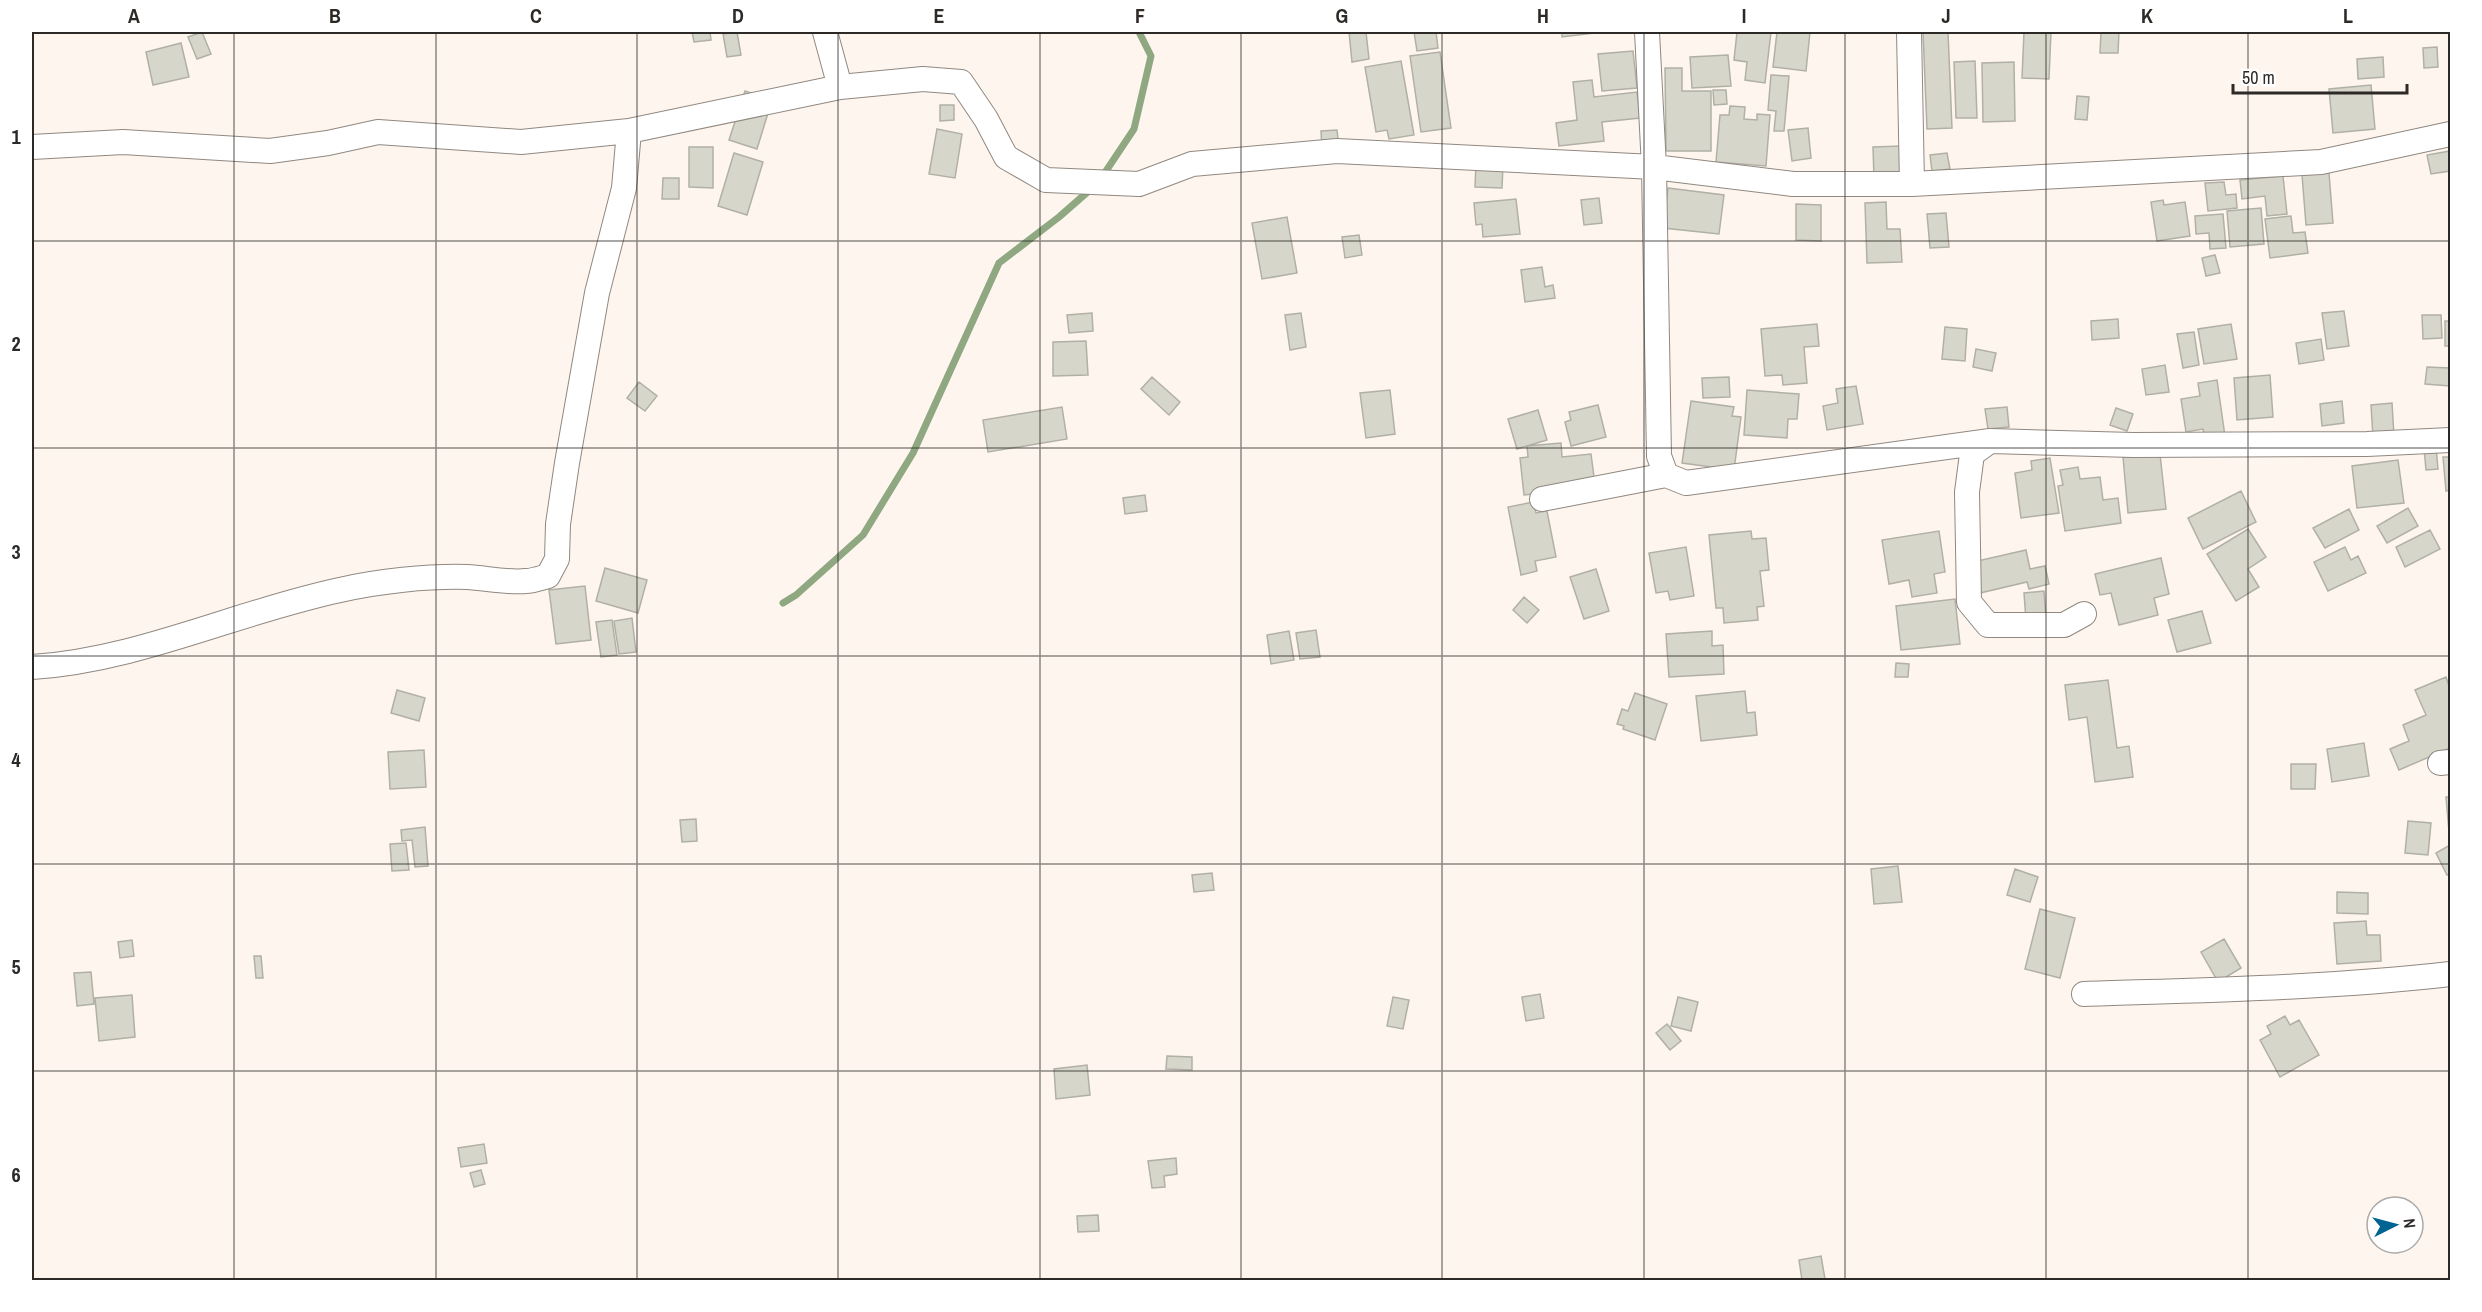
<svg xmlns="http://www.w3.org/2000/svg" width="2482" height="1312" font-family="'Archivo Narrow',sans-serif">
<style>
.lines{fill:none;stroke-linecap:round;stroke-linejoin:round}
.stream{stroke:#8fa881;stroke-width:7}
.building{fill:#d7d6cb;stroke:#b1b0a6;stroke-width:1.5}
.minor-casing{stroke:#908881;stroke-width:26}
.minor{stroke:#fff;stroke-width:24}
.grid{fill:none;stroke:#2c2926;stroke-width:1.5;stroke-opacity:0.55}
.neatline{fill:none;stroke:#2c2926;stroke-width:2}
.grid-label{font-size:20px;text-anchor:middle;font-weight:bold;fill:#2c2926}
</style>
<rect width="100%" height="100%" fill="#fef6ee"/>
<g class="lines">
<path class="stream" d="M 1102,177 L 1134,129 L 1151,56 L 1139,32
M 783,603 L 796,595 L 863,535 L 913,453 L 999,263 L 1059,217 L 1091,189"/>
</g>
<path class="building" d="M 202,32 L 211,54 L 197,59 L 188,37 Z
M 692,32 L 710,32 L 711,40 L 694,42 Z
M 737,32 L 741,55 L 727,57 L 723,34 Z
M 1349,32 L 1366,32 L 1369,59 L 1352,62 Z
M 1414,32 L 1436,32 L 1438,48 L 1417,51 Z
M 1562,32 L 1603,32 L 1562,37 Z
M 1737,32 L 1771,32 L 1765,83 L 1745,80 L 1747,62 L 1734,60 Z
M 1777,32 L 1810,32 L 1806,71 L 1773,67 Z
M 1923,32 L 1948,32 L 1952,128 L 1927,129 Z
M 2024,32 L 2051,32 L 2049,79 L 2022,78 Z
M 2101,32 L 2119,32 L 2118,53 L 2100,53 Z
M 181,43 L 189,77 L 153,85 L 146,52 Z
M 2437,47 L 2438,67 L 2424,68 L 2423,48 Z
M 1633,51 L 1637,88 L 1602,91 L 1598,54 Z
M 1440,52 L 1451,128 L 1421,132 L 1410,56 Z
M 1728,55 L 1731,86 L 1692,88 L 1690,57 Z
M 2383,57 L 2384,77 L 2358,79 L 2357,59 Z
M 1401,61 L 1414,135 L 1389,139 L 1387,130 L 1376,132 L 1365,67 Z
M 1975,61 L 1977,118 L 1956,118 L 1954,62 Z
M 2014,62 L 2015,121 L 1983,122 L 1982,63 Z
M 1665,68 L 1682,68 L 1682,91 L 1711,91 L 1711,151 L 1666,151 Z
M 1771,75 L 1789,76 L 1784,131 L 1774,131 L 1776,111 L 1768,110 Z
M 1592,80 L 1594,97 L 1637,92 L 1640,118 L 1602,122 L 1604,141 L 1559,146 L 1556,123 L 1577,120 L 1573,82 Z
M 2371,85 L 2375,129 L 2333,133 L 2329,89 Z
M 1713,90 L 1726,90 L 1727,104 L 1714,105 Z
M 745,91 L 772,100 L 757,149 L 729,140 Z
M 2077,96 L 2089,97 L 2087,120 L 2075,119 Z
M 940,105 L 954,105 L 954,120 L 940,121 Z
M 1730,106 L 1745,107 L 1744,119 L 1757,120 L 1757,114 L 1770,115 L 1766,166 L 1716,162 L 1720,115 L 1729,115 Z
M 1808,128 L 1811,158 L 1792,161 L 1788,130 Z
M 937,129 L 962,134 L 955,178 L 929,174 Z
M 1337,130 L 1339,148 L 1322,150 L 1321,131 Z
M 1901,146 L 1902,178 L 1874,179 L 1873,147 Z
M 689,147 L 713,147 L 713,188 L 689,187 Z
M 2450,151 L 2450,171 L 2431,174 L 2427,155 Z
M 734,153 L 763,162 L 747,215 L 718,206 Z
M 1947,153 L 1950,169 L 1932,171 L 1930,155 Z
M 1476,164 L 1503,165 L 1502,188 L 1475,187 Z
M 2329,173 L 2333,223 L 2306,225 L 2302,175 Z
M 2283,176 L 2287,214 L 2267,216 L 2265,196 L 2242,199 L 2240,180 Z
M 663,178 L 679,178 L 679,199 L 662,199 Z
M 2224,182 L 2226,195 L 2236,194 L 2237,208 L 2208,211 L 2205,183 Z
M 1668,188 L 1724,195 L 1719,234 L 1663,228 Z
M 1599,198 L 1602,223 L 1584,225 L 1581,200 Z
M 1516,199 L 1520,234 L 1483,237 L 1482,224 L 1476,225 L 1474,203 Z
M 2163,200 L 2164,205 L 2185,202 L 2190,236 L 2157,241 L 2151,202 Z
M 1886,202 L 1887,229 L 1900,229 L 1902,262 L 1867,263 L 1865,203 Z
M 1796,204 L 1821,205 L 1821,241 L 1796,240 Z
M 2261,208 L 2264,244 L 2230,247 L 2227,211 Z
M 1946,213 L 1949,247 L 1930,248 L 1927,214 Z
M 2223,214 L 2226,248 L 2210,249 L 2209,233 L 2196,234 L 2195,216 Z
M 2291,216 L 2293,233 L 2305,232 L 2308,253 L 2270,258 L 2265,219 Z
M 1287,217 L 1297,273 L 1262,279 L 1252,223 Z
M 1359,235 L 1362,255 L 1345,258 L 1342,237 Z
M 2215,255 L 2220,273 L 2206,276 L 2202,258 Z
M 1542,267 L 1545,287 L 1553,285 L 1555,298 L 1525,302 L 1521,270 Z
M 2344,311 L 2349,346 L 2327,349 L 2322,313 Z
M 1092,313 L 1093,331 L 1069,333 L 1067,315 Z
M 1301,313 L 1306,347 L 1290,350 L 1285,315 Z
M 2422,315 L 2441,315 L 2442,338 L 2423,339 Z
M 2118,319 L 2119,338 L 2092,340 L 2091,321 Z
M 2445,321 L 2450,321 L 2450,346 L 2445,346 Z
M 1817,324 L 1819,346 L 1804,347 L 1807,383 L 1783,385 L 1782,375 L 1765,376 L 1761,329 Z
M 2231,324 L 2237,359 L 2204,364 L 2198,329 Z
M 1945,327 L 1967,329 L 1965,361 L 1942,359 Z
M 2194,332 L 2199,365 L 2183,368 L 2177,334 Z
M 2321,339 L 2324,360 L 2299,364 L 2296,343 Z
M 1086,341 L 1088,375 L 1053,376 L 1053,342 Z
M 1976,349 L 1996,353 L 1992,371 L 1973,367 Z
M 2165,365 L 2169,392 L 2146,395 L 2142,369 Z
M 2427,367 L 2450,368 L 2450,386 L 2425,384 Z
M 2270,375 L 2273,417 L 2237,420 L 2234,378 Z
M 1152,377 L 1180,402 L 1169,415 L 1141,389 Z
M 1729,377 L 1730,397 L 1703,398 L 1702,378 Z
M 2217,380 L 2225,436 L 2205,439 L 2203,429 L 2186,432 L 2181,399 L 2200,396 L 2198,383 Z
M 639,382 L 657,396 L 645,411 L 627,398 Z
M 1856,386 L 1863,424 L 1827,430 L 1823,406 L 1838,403 L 1836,389 Z
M 1390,390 L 1395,434 L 1366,438 L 1360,393 Z
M 1747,390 L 1799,394 L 1797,419 L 1788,419 L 1787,438 L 1744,435 Z
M 1691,401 L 1734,407 L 1732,416 L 1741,417 L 1734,470 L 1682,463 Z
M 2342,401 L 2344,423 L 2322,426 L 2320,404 Z
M 2392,403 L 2394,436 L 2373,437 L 2371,405 Z
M 1598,405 L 1606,437 L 1571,446 L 1565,422 L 1571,420 L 1569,412 Z
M 1062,407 L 1067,439 L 988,452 L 983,420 Z
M 2007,407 L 2009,427 L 1988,429 L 1985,409 Z
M 2116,408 L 2133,414 L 2127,431 L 2110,425 Z
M 1538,410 L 1547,440 L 1517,449 L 1508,419 Z
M 1561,443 L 1562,457 L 1591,454 L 1594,477 L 1588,488 L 1524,495 L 1520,458 L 1528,457 L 1527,446 Z
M 2436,447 L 2438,469 L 2426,470 L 2424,448 Z
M 2160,454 L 2166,509 L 2128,513 L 2123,457 Z
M 2443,457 L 2450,457 L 2450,490 L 2446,491 Z
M 2050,458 L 2059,513 L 2021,518 L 2015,473 L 2032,470 L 2031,461 Z
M 2398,460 L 2404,503 L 2357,508 L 2352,466 Z
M 2078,467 L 2080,479 L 2100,477 L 2103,500 L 2118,498 L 2121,523 L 2065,531 L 2058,486 L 2063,485 L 2060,470 Z
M 2241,491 L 2256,522 L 2203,549 L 2188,518 Z
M 1145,495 L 1147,511 L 1125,514 L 1123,498 Z
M 1533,502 L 1536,513 L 1547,511 L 1556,557 L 1535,561 L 1537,571 L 1521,575 L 1508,507 Z
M 2408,508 L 2418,526 L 2387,543 L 2377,526 Z
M 2349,509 L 2359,530 L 2325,548 L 2313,528 Z
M 2248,529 L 2266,557 L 2248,569 L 2259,587 L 2236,601 L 2207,554 Z
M 2430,530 L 2440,549 L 2405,567 L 2396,547 Z
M 1751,531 L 1752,539 L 1766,538 L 1769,570 L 1760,571 L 1764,606 L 1757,607 L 1758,620 L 1724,623 L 1723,608 L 1716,608 L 1709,535 Z
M 1939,531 L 1945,572 L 1934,574 L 1937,593 L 1912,597 L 1909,580 L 1889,584 L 1882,540 Z
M 1686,547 L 1694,596 L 1670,600 L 1668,591 L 1656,593 L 1649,553 Z
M 2345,547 L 2351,560 L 2358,556 L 2366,573 L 2328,591 L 2314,562 Z
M 2026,550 L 2030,569 L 2045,566 L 2049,584 L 2029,589 L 2027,582 L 1980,593 L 1973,562 Z
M 2161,558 L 2169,594 L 2154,598 L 2158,615 L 2119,625 L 2111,593 L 2100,595 L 2095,574 Z
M 605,568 L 647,580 L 638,613 L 596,601 Z
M 1596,569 L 1609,611 L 1584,619 L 1570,577 Z
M 585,586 L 591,640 L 556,644 L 549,590 Z
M 2044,591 L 2046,618 L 2026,620 L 2024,593 Z
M 1524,597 L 1539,610 L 1527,623 L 1513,610 Z
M 1955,599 L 1960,644 L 1901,650 L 1896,606 Z
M 2202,611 L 2211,643 L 2177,652 L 2168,620 Z
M 632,618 L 636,652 L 619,654 L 614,621 Z
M 612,620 L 617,655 L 601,657 L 596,622 Z
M 1316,630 L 1320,657 L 1300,659 L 1296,633 Z
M 1289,631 L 1294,660 L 1271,664 L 1267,635 Z
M 1712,631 L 1712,646 L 1723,645 L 1724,674 L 1669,677 L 1666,634 Z
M 1896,663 L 1909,664 L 1908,677 L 1895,677 Z
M 2446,677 L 2450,689 L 2450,748 L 2399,770 L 2390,749 L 2409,741 L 2403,725 L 2426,715 L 2415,690 Z
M 2108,680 L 2117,748 L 2129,746 L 2133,777 L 2095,782 L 2087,717 L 2069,720 L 2065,685 Z
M 397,690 L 425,698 L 419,721 L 391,713 Z
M 1745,691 L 1747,713 L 1755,712 L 1757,735 L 1701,741 L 1696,696 Z
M 1635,693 L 1667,704 L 1655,740 L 1623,729 L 1624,726 L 1617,724 L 1622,709 L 1628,711 Z
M 2364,743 L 2369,776 L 2332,782 L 2327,749 Z
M 424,750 L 426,787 L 390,789 L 388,752 Z
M 2291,764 L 2316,764 L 2315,789 L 2291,789 Z
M 2446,797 L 2450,797 L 2450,831 L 2449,832 Z
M 696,819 L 697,841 L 682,842 L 680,820 Z
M 2408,821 L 2431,823 L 2428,855 L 2405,853 Z
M 425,827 L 428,866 L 415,867 L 412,840 L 402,841 L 401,830 Z
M 406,843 L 409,870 L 392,871 L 390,844 Z
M 2450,845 L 2450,874 L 2447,875 L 2436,853 Z
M 1898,866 L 1902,902 L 1874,904 L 1871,869 Z
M 2015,869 L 2038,877 L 2030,902 L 2007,895 Z
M 1212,873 L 1214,890 L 1194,892 L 1192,875 Z
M 2337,892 L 2368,893 L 2368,914 L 2337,913 Z
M 2040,909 L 2075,918 L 2060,978 L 2025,969 Z
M 2366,921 L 2367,935 L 2380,935 L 2381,961 L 2337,964 L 2334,923 Z
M 2224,939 L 2241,968 L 2218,982 L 2201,952 Z
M 132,940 L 134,956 L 120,958 L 118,942 Z
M 254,956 L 261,956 L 263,978 L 256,978 Z
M 91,972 L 94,1004 L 77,1006 L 74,973 Z
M 1540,994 L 1544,1018 L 1526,1021 L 1522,997 Z
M 132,995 L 135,1037 L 99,1041 L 95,998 Z
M 1393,997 L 1409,1000 L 1403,1029 L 1387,1026 Z
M 1678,997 L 1698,1002 L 1691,1031 L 1671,1026 Z
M 2285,1016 L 2290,1025 L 2299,1020 L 2319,1055 L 2280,1077 L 2260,1040 L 2271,1034 L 2267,1026 Z
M 1667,1024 L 1681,1041 L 1670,1050 L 1656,1033 Z
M 1167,1056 L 1192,1057 L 1192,1070 L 1166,1069 Z
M 1087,1065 L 1090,1095 L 1056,1099 L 1054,1069 Z
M 484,1144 L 487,1163 L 461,1167 L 458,1148 Z
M 1176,1158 L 1177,1174 L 1164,1176 L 1165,1187 L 1152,1188 L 1148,1161 Z
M 481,1170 L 485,1184 L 474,1187 L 470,1173 Z
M 1098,1215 L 1099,1231 L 1078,1232 L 1077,1216 Z
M 1821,1256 L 1825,1279 L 1802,1280 L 1799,1260 Z"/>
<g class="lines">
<g class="minor-casing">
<path id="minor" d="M 825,32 L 840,87
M 1909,32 L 1912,184
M 2450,134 L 2321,162 L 1912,184 L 1793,184 L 1654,167 L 1659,456 L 1666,475 L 1686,483 L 1990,441 L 2133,445 L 2367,444 L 2450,440
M 32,147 L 123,142 L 270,151 L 328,143 L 378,132 L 521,142 L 629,131 L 840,87 L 923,79 L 961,82 L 986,119 L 1006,157 L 1046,180 L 1139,184 L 1192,164 L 1337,151 L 1654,167 L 1647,32
M 1990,441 L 1972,454 L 1967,492 L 1969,602 L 1988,625 L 2064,625 L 2084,614
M 1542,499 L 1666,475
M 32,667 C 139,660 236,612 340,590 C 379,581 427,576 467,577 C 486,578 507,583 526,581 C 533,581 541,578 548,576 L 557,559 L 558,524 L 567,463 L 597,293 L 624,188 L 629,131
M 2440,763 L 2450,762
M 2084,994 C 2206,990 2328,988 2450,974"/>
</g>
<use href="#minor" class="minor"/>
</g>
<path class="grid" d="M 234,32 L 234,1280M 436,32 L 436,1280M 637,32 L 637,1280M 838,32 L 838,1280M 1040,32 L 1040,1280M 1241,32 L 1241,1280M 1442,32 L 1442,1280M 1644,32 L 1644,1280M 1845,32 L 1845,1280M 2046,32 L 2046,1280M 2248,32 L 2248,1280M 32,241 L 2450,241M 32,448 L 2450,448M 32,656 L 2450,656M 32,864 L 2450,864M 32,1071 L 2450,1071"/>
<rect width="2482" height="1312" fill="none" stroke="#ffffff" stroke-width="66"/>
<g transform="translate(2395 1225) rotate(84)"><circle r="28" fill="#ffffff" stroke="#aba9a8" stroke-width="1.5"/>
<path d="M0-4.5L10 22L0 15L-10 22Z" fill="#006493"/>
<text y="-9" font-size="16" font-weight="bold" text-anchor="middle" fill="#2c2926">N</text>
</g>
<path d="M2233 84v9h174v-9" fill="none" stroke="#2c2926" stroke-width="3"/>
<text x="2242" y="84" font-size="18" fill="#2c2926" stroke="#ffffff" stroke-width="4.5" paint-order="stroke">50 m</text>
<rect x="33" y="33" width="2416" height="1246" class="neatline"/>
<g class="grid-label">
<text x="134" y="23">A</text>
<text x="335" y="23">B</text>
<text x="536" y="23">C</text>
<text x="738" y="23">D</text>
<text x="939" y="23">E</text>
<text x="1140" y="23">F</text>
<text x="1342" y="23">G</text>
<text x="1543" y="23">H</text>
<text x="1744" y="23">I</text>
<text x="1946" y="23">J</text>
<text x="2147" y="23">K</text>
<text x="2348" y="23">L</text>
<text x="16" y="144">1</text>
<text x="16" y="351">2</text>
<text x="16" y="559">3</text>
<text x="16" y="767">4</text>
<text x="16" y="974">5</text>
<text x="16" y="1182">6</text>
</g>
</svg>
